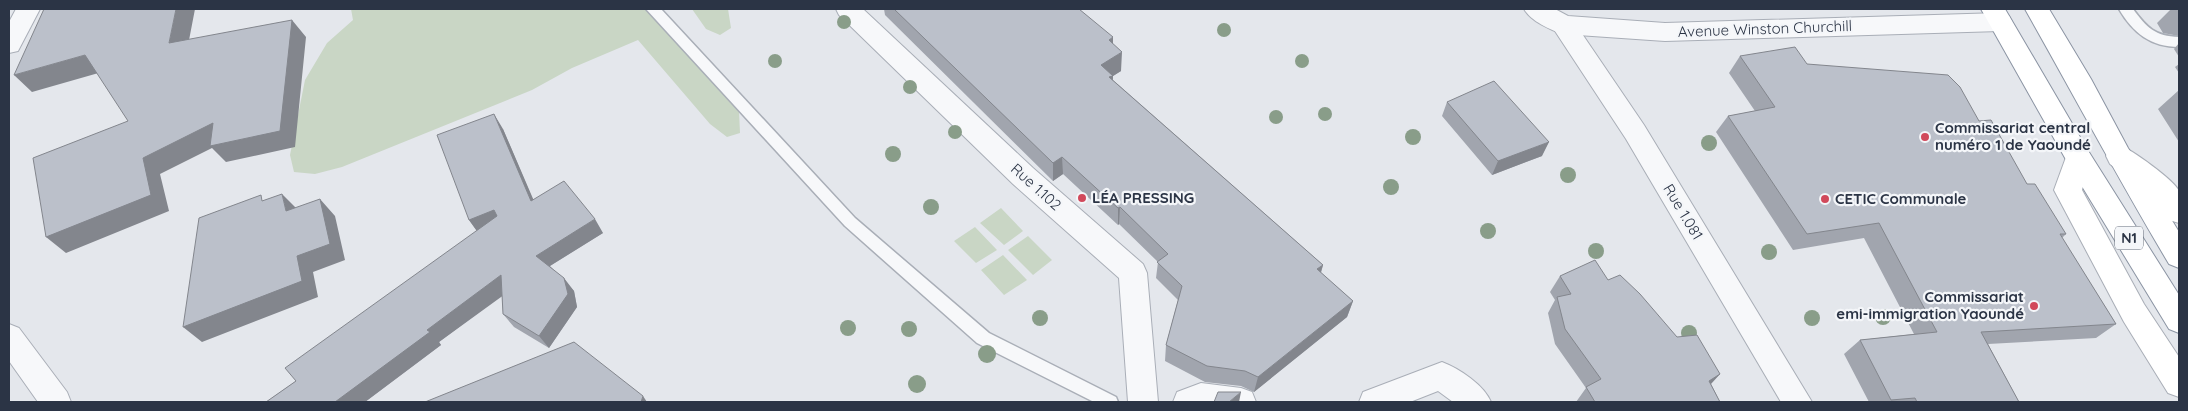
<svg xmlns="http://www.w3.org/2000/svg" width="2188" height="411" font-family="Quicksand,sans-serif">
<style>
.green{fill:#c9d6c5}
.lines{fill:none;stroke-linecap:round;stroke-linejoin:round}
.service-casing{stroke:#a9aeb7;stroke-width:3}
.minor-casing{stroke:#a9aeb7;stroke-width:2}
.tertiary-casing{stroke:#a9aeb7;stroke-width:2}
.secondary-casing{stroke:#a9aeb7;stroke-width:2}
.trunk-casing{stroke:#8b94a3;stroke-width:2}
.service{fill:#f7f8fa;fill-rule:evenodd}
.minor{fill:#f7f8fa;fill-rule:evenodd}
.tertiary{fill:#f7f8fa;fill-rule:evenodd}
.secondary{fill:#fff;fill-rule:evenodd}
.trunk{fill:#fff;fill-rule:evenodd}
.tree{fill:#899d89}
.wall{fill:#a1a5ae}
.shaded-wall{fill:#83868d}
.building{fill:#bbc0ca;stroke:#83868d}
.poi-dot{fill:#d1495b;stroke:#f4f6f9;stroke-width:2}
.labels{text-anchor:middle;stroke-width:4.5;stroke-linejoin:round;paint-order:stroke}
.shield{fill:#f4f6f9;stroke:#676e7b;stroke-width:1}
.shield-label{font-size:14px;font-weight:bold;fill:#2b3445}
.street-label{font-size:15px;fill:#2b3445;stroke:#f4f6f9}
.poi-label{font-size:15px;font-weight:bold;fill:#2b3445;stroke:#f4f6f9;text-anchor:start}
</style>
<rect width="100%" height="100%" fill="#e4e7ec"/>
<path class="green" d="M 351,9 L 654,9 L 739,111 L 740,133 L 727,137 L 710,124 L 638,40 L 572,68 L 532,90 L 342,167 L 315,174 L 294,172 L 290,155 L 305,80 L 327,43 L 353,20 Z
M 692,9 L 728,9 L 731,28 L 720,35 L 706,29 Z
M 1001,208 L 1023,231 L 1004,245 L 980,223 Z
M 975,227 L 997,250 L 976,263 L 954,241 Z
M 1028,236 L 1052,260 L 1033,275 L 1008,250 Z
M 1003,255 L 1027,280 L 1004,295 L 981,270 Z"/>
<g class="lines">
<g class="service-casing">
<path id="service" d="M 646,9 L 661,9 L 855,218 L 989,333 L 1116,397 L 1118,402 L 1094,402 L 977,343 L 845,226 Z
M 2119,9 L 2133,9 C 2147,28 2155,36 2179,37 L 2179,47 C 2151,47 2133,33 2119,9 Z"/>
</g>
<g class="minor-casing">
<path id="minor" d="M 16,9 L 40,9 L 18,51 L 9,53 L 9,22 Z
M 836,9 L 863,9 L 1033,168 L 1143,264 L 1147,273 L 1158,402 L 1128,402 L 1119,278 L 1013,184 L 839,15 Z
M 1563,16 L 1572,19 L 1644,125 L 1812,402 L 1781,402 L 1626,139 L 1551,25 L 1554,19 Z
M 1442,362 C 1460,369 1484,385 1491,402 L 1453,402 L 1438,391 L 1410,402 L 1359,402 L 1363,392 Z
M 1201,383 L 1241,388 L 1252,392 L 1256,402 L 1173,402 L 1177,392 Z"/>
</g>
<g class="tertiary-casing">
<path id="tertiary" d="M 1524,9 L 1555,9 L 1568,16 L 1665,23 L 2000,13 L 2009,16 L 2012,22 L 2009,28 L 2000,31 L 1665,41 L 1563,34 C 1550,30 1531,21 1524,9 Z
M 9,324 L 19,328 L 67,392 L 71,402 L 38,402 L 9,361 Z"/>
</g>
<g class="secondary-casing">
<path id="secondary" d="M 2119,145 C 2131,149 2174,180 2179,191 C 2182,199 2179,214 2179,223 L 2169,220 L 2152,198 L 2110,164 L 2106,156 L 2110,148 Z
M 2078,146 L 2087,149 L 2091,157 L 2082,190 L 2144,304 L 2179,357 L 2179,397 L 2168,393 L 2124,322 L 2054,190 L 2069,149 Z"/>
</g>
<g class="trunk-casing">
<path id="trunk" d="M 1981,9 L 2005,9 L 2087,149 L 2179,295 L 2179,333 L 2169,329 L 2069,165 Z
M 2025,9 L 2049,9 L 2091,79 L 2128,148 L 2179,232 L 2179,268 L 2169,264 C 2119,180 2073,94 2025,9 Z"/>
</g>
<use href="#service" class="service"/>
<use href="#minor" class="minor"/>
<use href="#tertiary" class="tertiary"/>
<use href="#secondary" class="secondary"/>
<use href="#trunk" class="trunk"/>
</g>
<g class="tree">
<circle cx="844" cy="22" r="7"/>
<circle cx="1224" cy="30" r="7"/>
<circle cx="775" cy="61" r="7"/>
<circle cx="1302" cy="61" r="7"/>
<circle cx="910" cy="87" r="7"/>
<circle cx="1325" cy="114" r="7"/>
<circle cx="1276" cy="117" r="7"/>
<circle cx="955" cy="132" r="7"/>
<circle cx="1413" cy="137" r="8"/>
<circle cx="1709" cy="143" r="8"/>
<circle cx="893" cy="154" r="8"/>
<circle cx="1568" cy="175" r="8"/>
<circle cx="1391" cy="187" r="8"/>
<circle cx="931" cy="207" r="8"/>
<circle cx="1488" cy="231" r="8"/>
<circle cx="1596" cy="251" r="8"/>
<circle cx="1769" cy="252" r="8"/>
<circle cx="1883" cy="317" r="8"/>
<circle cx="1040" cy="318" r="8"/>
<circle cx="1812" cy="318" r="8"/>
<circle cx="848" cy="328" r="8"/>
<circle cx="909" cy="329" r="8"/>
<circle cx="1689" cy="333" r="8"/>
<circle cx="987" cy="354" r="9"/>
<circle cx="917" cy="384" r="9"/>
</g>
<path class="wall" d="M 884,9 L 1079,9 L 1113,44 L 1121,71 L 1113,76 L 1113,80 L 1323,265 L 1321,273 L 1353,301 L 1347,317 L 1254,392 L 1241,386 L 1205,382 L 1165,361 L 1166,345 L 1178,300 L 1156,278 L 1158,262 L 1119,224 L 1118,225 L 1063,174 L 1053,181 L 885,15 Z
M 2171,9 L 2179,9 L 2179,36 L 2163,33 L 2157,23 Z
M 2179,43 L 2179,57 L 2174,49 Z
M 1740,56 L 1807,64 L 1979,121 L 2027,184 L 2066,234 L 2062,238 L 2116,324 L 2096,338 L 1988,344 L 2019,402 L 1869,402 L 1844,354 L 1860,340 L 1914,334 L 1864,238 L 1793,250 L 1716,132 L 1728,116 L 1755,111 L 1729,73 Z
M 2179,64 L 2179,73 L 2175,67 Z
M 2179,90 L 2179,142 L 2158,109 Z
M 1447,102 L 1542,156 L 1492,175 L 1442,116 Z
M 503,129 L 533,200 L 603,233 L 550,266 L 574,291 L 577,307 L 549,348 L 514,327 L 503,314 L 502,295 L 439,342 L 441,345 L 365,402 L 266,402 L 296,381 L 477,231 L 469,220 Z
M 1560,276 L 1608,280 L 1720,374 L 1711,384 L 1720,402 L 1576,402 L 1586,388 L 1555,344 L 1548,313 L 1555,300 L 1550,292 Z"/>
<path class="shaded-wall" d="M 176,9 L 195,9 L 185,61 L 169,43 Z
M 292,20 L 306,37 L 295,147 L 226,162 L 212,148 L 160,174 L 169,211 L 66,253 L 46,237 L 143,158 Z
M 1113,37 L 1113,56 L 1109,40 Z
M 1122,52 L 1121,71 L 1113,76 L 1112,94 L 1101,65 Z
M 85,55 L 102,72 L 32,92 L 14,75 Z
M 494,114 L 503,129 L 540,215 L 531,201 Z
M 1549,142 L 1542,156 L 1492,175 L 1498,161 Z
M 1062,157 L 1063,174 L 1053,181 L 1053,163 Z
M 282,194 L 298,210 L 286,211 Z
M 320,199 L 335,216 L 345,260 L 313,272 L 318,297 L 202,342 L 183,327 L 297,256 Z
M 1120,207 L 1119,224 L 1118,225 L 1118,208 Z
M 494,210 L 504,224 L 479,234 L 469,220 Z
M 595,219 L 603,233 L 545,269 L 536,256 Z
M 1323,265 L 1318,281 L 1317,269 Z
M 501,275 L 512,289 L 439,342 L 441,345 L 365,402 L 335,402 L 427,330 Z
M 564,278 L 574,291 L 577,307 L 549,348 L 539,336 Z
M 1353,301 L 1347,317 L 1254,392 L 1258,377 Z
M 1720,374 L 1707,388 L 1709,381 Z
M 1241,392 L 1239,402 L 1229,402 Z
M 643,396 L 647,402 L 641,402 Z"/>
<path class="building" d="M 44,9 L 176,9 L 169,43 L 292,20 L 280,131 L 210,146 L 213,123 L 143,158 L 151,195 L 46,237 L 33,158 L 128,121 L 85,55 L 14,75 Z
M 894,9 L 1079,9 L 1113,37 L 1109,40 L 1122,52 L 1101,65 L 1113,76 L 1109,77 L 1323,265 L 1317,269 L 1353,301 L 1258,377 L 1245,371 L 1207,366 L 1166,345 L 1182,286 L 1157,262 L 1168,254 L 1120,207 L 1118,208 L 1062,157 L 1053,163 Z
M 1795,47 L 1807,64 L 1948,75 L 1960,87 L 1979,121 L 1991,120 L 2027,184 L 2035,184 L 2066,234 L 2060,234 L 2116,324 L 1981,332 L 2019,402 L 1917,402 L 1915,398 L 1891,400 L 1860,340 L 1937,332 L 1879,223 L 1807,234 L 1728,116 L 1775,107 L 1740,56 Z
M 1494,81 L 1549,142 L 1498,161 L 1447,102 Z
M 494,114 L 531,201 L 564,181 L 595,219 L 536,256 L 564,278 L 568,294 L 539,336 L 503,314 L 501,275 L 427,330 L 430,332 L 335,402 L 266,402 L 296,381 L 285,368 L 497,216 L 494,210 L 469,220 L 437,135 Z
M 282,194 L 286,211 L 320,199 L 330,244 L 297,256 L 302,281 L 183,327 L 199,218 L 261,195 L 262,201 Z
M 1595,260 L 1608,280 L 1620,275 L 1640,294 L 1677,337 L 1697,335 L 1720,374 L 1709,381 L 1720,402 L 1595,402 L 1586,387 L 1601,379 L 1565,329 L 1557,297 L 1571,294 L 1560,276 Z
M 574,342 L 643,396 L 641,402 L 425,402 Z
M 1218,392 L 1241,392 L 1229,402 L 1214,402 Z"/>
<g class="poi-dot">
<circle cx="1925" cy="137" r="5"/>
<circle cx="1082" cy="198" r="5"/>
<circle cx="1825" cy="199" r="5"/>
<circle cx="2034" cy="306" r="5"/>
</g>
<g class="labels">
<rect class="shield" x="2115" y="226.5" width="28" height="23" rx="4"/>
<g class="shield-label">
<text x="2129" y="243">N1</text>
</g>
<g class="street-label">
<text transform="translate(1765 29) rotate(-2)" y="5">Avenue Winston Churchill</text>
<text transform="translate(1036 187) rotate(42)" y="5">Rue 1.102</text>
<text transform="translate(1683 212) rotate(59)" y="5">Rue 1.081</text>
</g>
<g class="poi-label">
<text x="1935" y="133">Commissariat central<tspan x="1935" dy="17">numéro 1 de Yaoundé</tspan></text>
<text x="1092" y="203">LÉA PRESSING</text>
<text x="1835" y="204">CETIC Communale</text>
<text x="2024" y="302" text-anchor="end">Commissariat<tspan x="2024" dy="17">emi-immigration Yaoundé</tspan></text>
</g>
</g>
<rect width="2188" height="411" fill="none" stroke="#2b3445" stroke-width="20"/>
</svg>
